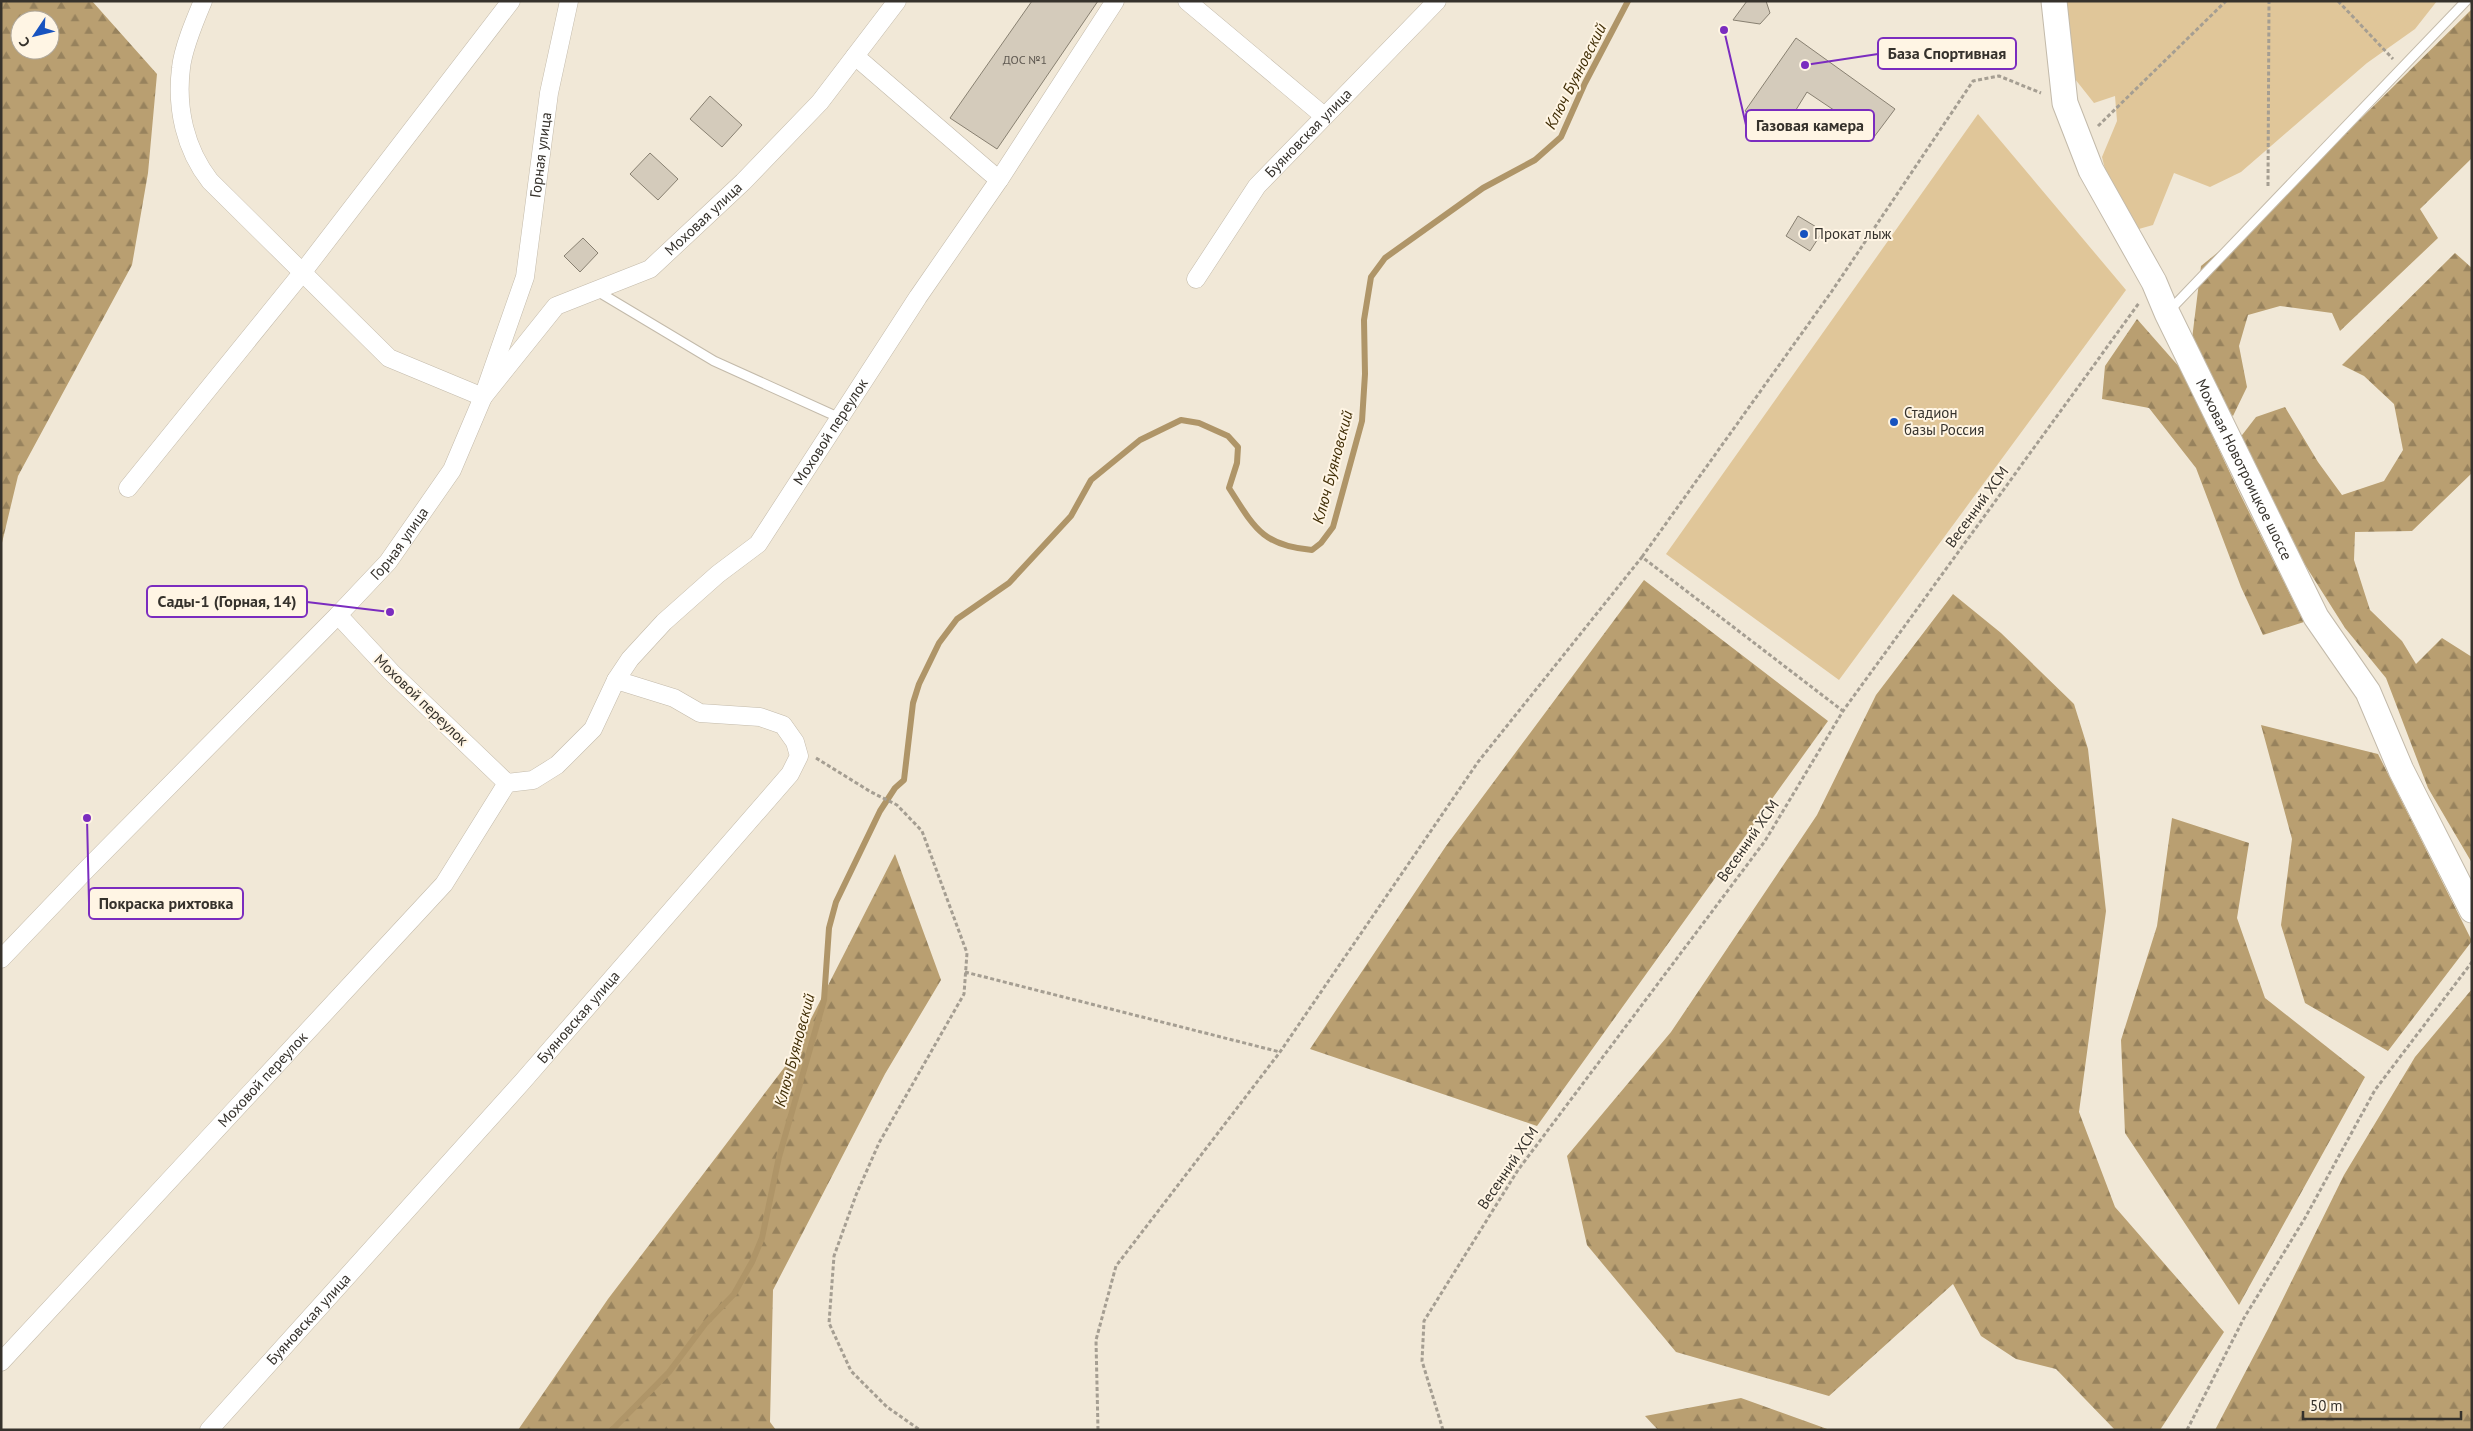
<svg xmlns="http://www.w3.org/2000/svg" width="2473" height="1431" font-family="'PT Sans',sans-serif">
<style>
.forest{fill:url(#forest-firs);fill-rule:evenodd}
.park{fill:#e0c699}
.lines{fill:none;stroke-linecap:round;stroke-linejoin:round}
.stream{stroke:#af9568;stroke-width:6}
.building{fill:#d4cbbb;stroke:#888071}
.service-casing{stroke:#c3baaa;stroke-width:11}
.minor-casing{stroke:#c3baaa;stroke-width:19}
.secondary-casing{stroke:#c3baaa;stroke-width:27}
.path{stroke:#a59e92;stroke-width:3;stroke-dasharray:4 2.5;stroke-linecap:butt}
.service{stroke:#fff;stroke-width:9}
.minor{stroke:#fff;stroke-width:18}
.secondary{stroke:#fff;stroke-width:25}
.poi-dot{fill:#1853bf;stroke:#fff5e4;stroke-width:2}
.labels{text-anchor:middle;stroke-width:4;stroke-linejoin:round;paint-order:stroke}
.number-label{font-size:12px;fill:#5e5850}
.street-label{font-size:15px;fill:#36322c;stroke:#fff5e4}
.poi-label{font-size:15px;fill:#36322c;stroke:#fff5e4;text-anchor:start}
.water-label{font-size:16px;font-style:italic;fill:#412e06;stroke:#fff5e4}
.leader{fill:none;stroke:#7b2cbf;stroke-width:2}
.callout-dot{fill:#7b2cbf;stroke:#fff5e4;stroke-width:2}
.callout{fill:#fff5e4;stroke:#7b2cbf;stroke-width:2}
.callout-label{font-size:16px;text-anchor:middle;font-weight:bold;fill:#36322c}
</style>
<defs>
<pattern id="forest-firs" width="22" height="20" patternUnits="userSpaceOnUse" patternTransform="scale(1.25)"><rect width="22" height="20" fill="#b99f71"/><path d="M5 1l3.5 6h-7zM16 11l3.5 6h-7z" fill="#97825d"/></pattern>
</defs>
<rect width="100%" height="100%" fill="#f1e8d7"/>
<path class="forest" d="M 1,1 L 92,1 L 157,74 L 148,173 L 132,265 L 18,476 L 1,547 ZM 20,20 L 50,20 L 50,50 L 20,50 Z
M 2472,9 L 2472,158 L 2420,209 L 2438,238 L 2340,331 L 2332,313 L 2280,306 L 2248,315 L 2239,346 L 2247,387 L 2233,416 L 2215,401 L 2192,339 L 2201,266 L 2259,219 Z
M 2455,253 L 2472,268 L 2472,473 L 2412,531 L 2355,532 L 2354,560 L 2370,610 L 2402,641 L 2416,664 L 2442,638 L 2472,657 L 2472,863 L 2428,788 L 2386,678 L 2345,628 L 2295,549 L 2239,439 L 2256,417 L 2285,407 L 2318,462 L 2342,495 L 2384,481 L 2403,450 L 2394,404 L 2364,376 L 2342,365 Z
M 2137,319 L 2181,369 L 2239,492 L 2304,622 L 2263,635 L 2241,587 L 2196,468 L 2149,408 L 2102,399 L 2105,366 Z
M 1644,580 L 1828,721 L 1537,1126 L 1310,1049 L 1446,846 Z
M 1953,594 L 2001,633 L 2074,704 L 2088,749 L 2106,911 L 2079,1112 L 2115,1207 L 2224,1332 L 2160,1430 L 2115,1430 L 2056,1369 L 2016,1359 L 1981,1336 L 1953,1284 L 1829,1396 L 1676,1352 L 1587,1245 L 1567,1156 L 1671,1032 L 1817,815 L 1876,695 Z
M 2261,725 L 2378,754 L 2472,941 L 2388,1051 L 2305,1003 L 2281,925 L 2292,839 Z
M 2172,818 L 2249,843 L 2237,918 L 2265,998 L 2365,1077 L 2239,1305 L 2125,1133 L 2121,1040 L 2157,926 Z
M 895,854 L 941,980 L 885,1074 L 773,1290 L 770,1422 L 776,1430 L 518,1430 L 608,1299 L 790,1060 Z
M 2472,989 L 2472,1430 L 2215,1430 L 2268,1329 L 2344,1175 L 2415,1057 Z
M 1741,1398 L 1830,1430 L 1658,1430 L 1645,1416 Z"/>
<path class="park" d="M 2066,1 L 2437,1 L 2415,29 L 2367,63 L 2241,172 L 2210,187 L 2174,173 L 2153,225 L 2121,234 L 2102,157 L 2117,121 L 2115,96 L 2094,103 L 2075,79 Z
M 1978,114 L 2126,290 L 1839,680 L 1666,554 Z"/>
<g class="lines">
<path class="stream" d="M 612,1430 L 669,1372 L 705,1324 L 734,1294 L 752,1262 L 762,1238 L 779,1157 L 824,1000 L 829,928 L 836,902 L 880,811 L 895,788 L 904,780 L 913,703 L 919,684 L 939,643 L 957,619 L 1009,583 L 1071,516 L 1091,480 L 1140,440 L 1181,420 L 1199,423 L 1228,436 L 1238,447 L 1237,463 L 1229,488 C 1254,527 1262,546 1312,550 L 1321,543 L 1333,527 L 1362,421 L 1365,374 L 1364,320 L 1371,277 L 1385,258 L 1483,188 L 1535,160 L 1561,137 L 1585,83 L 1628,1"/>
</g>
<path class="building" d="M 1032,1 L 1098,1 L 997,149 L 950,118 Z
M 1747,1 L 1766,1 L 1770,13 L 1760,24 L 1733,20 Z
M 1796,38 L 1895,109 L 1874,137 L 1807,92 L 1781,134 L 1745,111 Z
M 710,96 L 742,125 L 722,147 L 690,119 Z
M 650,153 L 678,179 L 658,200 L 630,174 Z
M 1798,216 L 1823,231 L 1810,251 L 1786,236 Z
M 583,238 L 598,253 L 580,272 L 564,256 Z"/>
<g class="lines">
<g class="service-casing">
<path id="service" d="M 597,291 L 714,361 L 840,418
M 2169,311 L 2466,1"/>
</g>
<g class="minor-casing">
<g id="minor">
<path id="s1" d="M 203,1 C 195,20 183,48 181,68 C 176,108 185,149 210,181 L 389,358 L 483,397 L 556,306 L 650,269 L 743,182 L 820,102 L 897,1"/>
<path d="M 1187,1 L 1324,116"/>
<path d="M 855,56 L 999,180"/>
<path id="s2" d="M 1196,279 L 1257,186 L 1437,1"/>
<path d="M 128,488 L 302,273 L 511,1"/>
<path id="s3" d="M 507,783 L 533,780 L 557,765 L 593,729 L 616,680 L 630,659 L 664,622 L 718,574 L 758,544 L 918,297 L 999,180 L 1115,1"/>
<path id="s4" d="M 1,959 L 86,870 L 338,615 L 388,562 L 452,470 L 483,397 L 525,277 L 549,93 L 569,1"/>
<path id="s5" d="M 1,1362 L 444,884 L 507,783 L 391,672 L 338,615"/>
<path id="s6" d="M 209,1430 L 523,1081 L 790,774 L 799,756 L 795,742 L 783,725 L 760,717 L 700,713 L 674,698 L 616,680"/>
</g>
</g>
<g class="secondary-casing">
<g id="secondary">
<path id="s7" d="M 2054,1 L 2065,103 L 2091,170 L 2154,282 L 2167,313 L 2316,617 L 2368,692 L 2401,770 L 2472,910"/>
</g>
</g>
<path class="path" d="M 2338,1 L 2393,59
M 2098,126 L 2226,1
M 2268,186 L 2269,1
M 1642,557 L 1832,291 L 1973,81 L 1999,76 L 2041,93
M 816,758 L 871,792 L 897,805 L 922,831 L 967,953 L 964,994 L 879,1143 L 856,1195 L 834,1256 L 829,1323 L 851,1371 L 887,1407 L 920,1430
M 965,972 L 1280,1052
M 1098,1430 L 1096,1340 L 1116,1266 L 1280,1052 L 1478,762 L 1642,557 L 1843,711
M 1443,1430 L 1422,1361 L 1424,1321 L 1518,1170 L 1765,841 L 1843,711 L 2139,303
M 2187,1430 L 2244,1318 L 2305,1218 L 2375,1090 L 2472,962"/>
<use href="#service" class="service"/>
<use href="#minor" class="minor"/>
<use href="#secondary" class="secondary"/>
</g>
<g class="poi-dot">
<circle cx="1804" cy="234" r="5"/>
<circle cx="1894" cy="422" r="5"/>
</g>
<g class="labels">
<g class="number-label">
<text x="1025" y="64">ДОС №1</text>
</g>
<g class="street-label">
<text dy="5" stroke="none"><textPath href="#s2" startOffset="185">Буяновская улица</textPath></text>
<text dy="5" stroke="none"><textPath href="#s4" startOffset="996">Горная улица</textPath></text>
<text dy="5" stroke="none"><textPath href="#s1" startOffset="835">Моховая улица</textPath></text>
<text dy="5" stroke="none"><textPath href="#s3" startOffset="491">Моховой переулок</textPath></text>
<text dy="5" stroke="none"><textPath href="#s7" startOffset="511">Моховая Новотроицкое шоссе</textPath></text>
<text transform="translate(1977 507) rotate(-54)" y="5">Весенний ХСМ</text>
<text dy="5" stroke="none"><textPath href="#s4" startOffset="576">Горная улица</textPath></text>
<text transform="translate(421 700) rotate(44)" y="5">Моховой переулок</text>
<text transform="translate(1748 841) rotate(-55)" y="5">Весенний ХСМ</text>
<text dy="5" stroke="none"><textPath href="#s6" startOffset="554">Буяновская улица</textPath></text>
<text dy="5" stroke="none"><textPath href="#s5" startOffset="385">Моховой переулок</textPath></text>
<text transform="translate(1508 1168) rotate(-56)" y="5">Весенний ХСМ</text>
<text dy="5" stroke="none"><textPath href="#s6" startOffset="149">Буяновская улица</textPath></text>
</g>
<g class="poi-label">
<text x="1814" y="239">Прокат лыж</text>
<text x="1904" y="418">Стадион<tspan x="1904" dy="17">базы Россия</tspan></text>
</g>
<g class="water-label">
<text transform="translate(1575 76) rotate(-63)" y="6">Ключ Буяновский</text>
<text transform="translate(1332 467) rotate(-75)" y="6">Ключ Буяновский</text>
<text transform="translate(794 1050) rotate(-75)" y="6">Ключ Буяновский</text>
</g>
</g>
<path class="leader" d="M1805 65L1878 54M1724 30L1746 125M390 612L307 602M87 818L89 903"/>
<g class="callout-dot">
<circle cx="1805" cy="65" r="5"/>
<circle cx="1724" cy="30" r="5"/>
<circle cx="390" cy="612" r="5"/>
<circle cx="87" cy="818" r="5"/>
</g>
<g class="callout">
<rect x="1878" y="38" width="138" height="31" rx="5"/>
<rect x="1746" y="110" width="128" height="31" rx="5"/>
<rect x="147" y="586" width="160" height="31" rx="5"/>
<rect x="89" y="888" width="154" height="31" rx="5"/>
</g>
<g class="callout-label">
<text x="1947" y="59">База Спортивная</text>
<text x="1810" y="131">Газовая камера</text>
<text x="227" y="607">Сады-1 (Горная, 14)</text>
<text x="166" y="909">Покраска рихтовка</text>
</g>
<rect width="2473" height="1431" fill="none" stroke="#36322c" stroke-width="5"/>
<g transform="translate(35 35) rotate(235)"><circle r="24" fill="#fff5e4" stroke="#afa79a"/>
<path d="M0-4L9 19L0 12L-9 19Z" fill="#1853bf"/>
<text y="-8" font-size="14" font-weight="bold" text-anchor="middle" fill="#36322c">С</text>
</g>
<path d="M2303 1411v8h158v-8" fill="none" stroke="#36322c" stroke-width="2.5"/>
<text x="2310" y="1411" font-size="15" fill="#36322c" stroke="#fff5e4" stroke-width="4" paint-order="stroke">50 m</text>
</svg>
